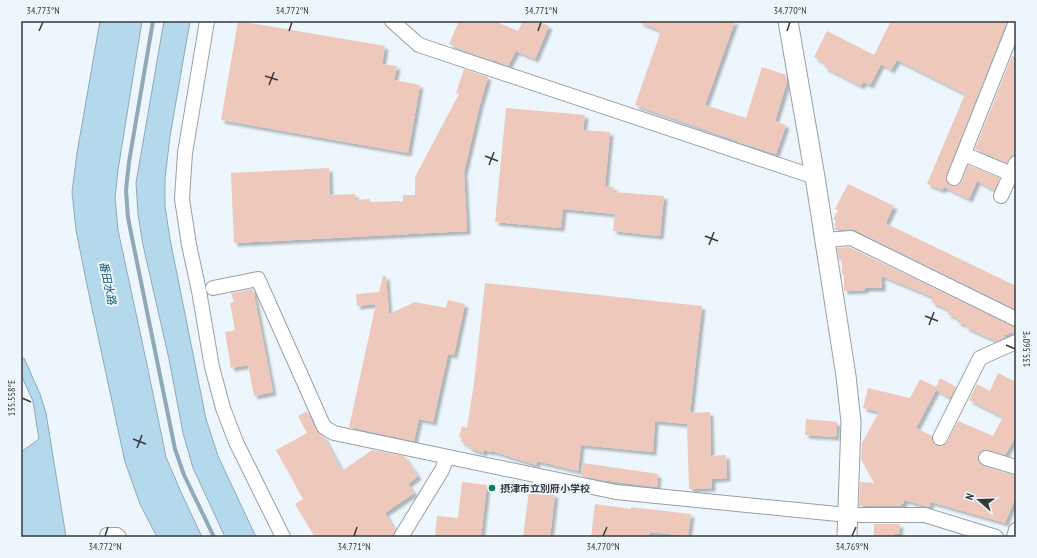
<svg xmlns="http://www.w3.org/2000/svg" width="1037" height="558" font-family="'PT Sans Narrow','Noto Sans JP',sans-serif">
<style>
.water{fill:#b5d9ec;stroke:#8fa9b8}
.lines{fill:none;stroke-linecap:round;stroke-linejoin:round}
.stream{stroke:#8fa9b8;stroke-width:4}
.building{fill:#eec8ba;filter:url(#shadow)}
.street-casing{stroke:#98a0a7;stroke-width:16}
.secondary-casing{stroke:#98a0a7;stroke-width:21}
.street{stroke:#fff;stroke-width:14}
.secondary{stroke:#fff;stroke-width:19}
.ticks{fill:none;stroke:#373a3d;stroke-width:1.5}
.poi-dot{fill:#058060;stroke:#edf6fd;stroke-width:1.5}
.labels{text-anchor:middle;stroke-width:4;stroke-linejoin:round;paint-order:stroke}
.poi-label{font-size:10px;font-weight:bold;fill:#373a3d;stroke:#edf6fd;text-anchor:start}
.water-label{font-size:11px;font-style:italic;fill:#185672;stroke:#edf6fd}
.neatline{fill:none;stroke:#373a3d;stroke-width:1.5}
.ticks-label{font-size:10px;text-anchor:middle;fill:#373a3d}
</style>
<defs>
<filter id="shadow"><feDropShadow dx="3.5" dy="3.5" stdDeviation="1" flood-color="#0004"/></filter>
</defs>
<rect width="100%" height="100%" fill="#edf6fd"/>
<path class="water" d="M 100,21 L 142,21 L 118,170 L 115,198 L 118,230 L 146,360 L 166,457 L 180,490 L 202,537 L 157,537 L 140,504 L 125,462 L 87,285 L 76,230 L 72,192 L 77,153 Z
M 164,21 L 190,21 L 170,136 L 165,179 L 165,206 L 170,239 L 206,419 L 218,456 L 256,537 L 225,537 L 193,468 L 183,433 L 169,359 L 143,245 L 138,214 L 136,183 Z
M 24,358 L 40,394 L 46,413 L 66,537 L 21,537 L 21,452 L 39,439 L 33,401 L 21,375 L 21,360 Z"/>
<g class="lines">
<path class="stream" d="M 153,21 L 129,162 L 126,190 L 128,218 L 175,449 L 184,475 L 214,537"/>
</g>
<path class="building" d="M 238,21 L 385,46 L 382,64 L 397,66 L 394,80 L 420,85 L 408,153 L 221,120 Z
M 459,21 L 494,21 L 518,31 L 523,21 L 538,21 L 549,26 L 535,59 L 516,51 L 508,66 L 494,60 L 494,61 L 467,52 L 449,44 Z
M 639,21 L 735,21 L 705,105 L 746,118 L 762,67 L 786,75 L 787,82 L 775,121 L 786,125 L 776,154 L 738,142 L 738,141 L 635,105 L 661,31 L 639,22 Z
M 891,21 L 1007,21 L 946,179 L 947,183 L 951,186 L 955,186 L 959,185 L 962,181 L 968,165 L 1000,178 L 994,190 L 977,181 L 969,199 L 944,187 L 942,190 L 927,184 L 965,94 L 897,60 L 891,70 L 881,64 L 870,85 L 863,82 L 861,86 L 824,67 L 826,64 L 814,57 L 827,31 L 874,55 Z
M 1012,56 L 1016,57 L 1016,155 L 1011,156 L 1007,163 L 975,149 Z
M 464,69 L 488,77 L 480,104 L 464,172 L 467,231 L 234,243 L 231,173 L 329,168 L 330,195 L 355,194 L 356,200 L 370,199 L 370,202 L 400,201 L 399,205 L 401,201 L 403,201 L 403,195 L 415,195 L 415,177 L 459,94 L 456,93 Z
M 506,108 L 585,115 L 583,130 L 610,132 L 605,186 L 614,187 L 613,192 L 664,196 L 660,236 L 613,231 L 615,214 L 563,209 L 561,228 L 495,222 Z
M 848,184 L 894,206 L 886,222 L 887,224 L 1016,286 L 1016,310 L 855,230 L 834,230 L 836,226 L 834,225 L 836,221 L 833,219 L 838,210 L 835,209 Z
M 849,247 L 1015,327 L 1013,334 L 1009,332 L 1008,335 L 1005,334 L 1004,338 L 997,341 L 978,333 L 965,327 L 966,325 L 957,322 L 958,318 L 947,314 L 949,310 L 931,302 L 933,297 L 882,276 L 882,288 L 865,288 L 865,290 L 844,291 L 844,275 L 842,275 L 842,260 L 839,260 L 837,248 Z
M 383,276 L 386,276 L 389,314 L 415,302 L 446,308 L 448,300 L 465,304 L 454,355 L 448,354 L 433,422 L 419,419 L 414,441 L 349,427 L 376,304 L 357,306 L 356,294 L 379,292 Z
M 485,283 L 702,306 L 690,413 L 710,412 L 711,456 L 726,455 L 727,478 L 712,479 L 712,488 L 689,489 L 687,424 L 655,421 L 653,452 L 581,445 L 578,471 L 537,461 L 536,465 L 492,451 L 491,452 L 484,450 L 484,453 L 469,448 L 470,447 L 460,441 L 462,438 L 459,437 L 462,426 L 467,428 L 474,383 Z
M 253,289 L 273,392 L 254,396 L 248,365 L 231,368 L 225,332 L 235,330 L 230,303 L 234,302 L 231,293 Z
M 998,373 L 1016,382 L 1016,436 L 1005,455 L 984,450 L 980,452 L 978,460 L 980,464 L 984,466 L 1016,476 L 1016,496 L 1005,523 L 931,502 L 929,507 L 904,500 L 904,504 L 901,504 L 901,506 L 859,506 L 860,482 L 874,483 L 861,459 L 862,443 L 879,412 L 863,408 L 868,388 L 910,398 L 920,379 L 936,387 L 940,378 L 956,387 L 950,398 L 936,390 L 916,428 L 932,436 L 933,443 L 937,446 L 941,446 L 947,442 L 958,421 L 993,436 L 1003,417 L 969,400 L 977,384 L 990,391 Z
M 307,411 L 316,430 L 324,437 L 342,471 L 372,450 L 404,456 L 418,476 L 408,484 L 414,493 L 385,513 L 395,530 L 393,537 L 315,537 L 295,504 L 303,499 L 276,450 L 307,433 L 298,416 Z
M 806,419 L 837,422 L 836,437 L 805,435 Z
M 583,463 L 658,474 L 657,487 L 602,480 L 581,476 Z
M 462,482 L 487,485 L 481,537 L 435,537 L 437,516 L 458,518 Z
M 529,491 L 555,494 L 550,537 L 523,537 Z
M 595,504 L 631,509 L 631,507 L 691,514 L 688,536 L 650,532 L 650,537 L 591,537 Z
M 874,524 L 900,524 L 899,534 L 895,534 L 895,537 L 874,537 Z"/>
<g class="lines">
<g class="street-casing">
<path id="street" d="M 207,21 L 185,153 L 182,199 L 189,245 L 199,291 L 212,367 L 223,408 L 236,442 L 283,537
M 392,21 L 419,45 L 815,177
M 964,154 L 1016,176
M 954,178 L 1016,22
M 1001,196 L 1016,163
M 825,240 L 851,238 L 1016,319
M 213,288 L 258,279 L 324,427 L 334,433 L 616,492 L 848,515 L 925,515 L 996,537
M 940,438 L 980,358 L 1016,342
M 986,458 L 1016,467
M 107,537 L 107,535 L 117,535 L 119,537
M 401,537 L 442,470 L 447,457
M 1014,537 L 1016,530"/>
</g>
<g class="secondary-casing">
<path id="secondary" d="M 788,21 L 815,177 L 846,376 L 851,422 L 847,537"/>
</g>
<use href="#street" class="street"/>
<use href="#secondary" class="secondary"/>
</g>
<path class="ticks" d="M 39,31 L 43,22M 289,31 L 292,22M 538,31 L 541,22M 787,31 L 790,22M 265,76 L 278,80M 269,85 L 274,72M 485,156 L 498,161M 489,165 L 494,152M 705,236 L 718,241M 709,245 L 714,232M 925,316 L 938,321M 929,325 L 934,312M 1006,345 L 1015,349M 22,398 L 31,402M 133,439 L 146,444M 137,448 L 142,435M 105,536 L 108,527M 354,536 L 357,527M 603,536 L 607,527M 852,536 L 856,527"/>
<circle class="poi-dot" cx="492" cy="488" r="4"/>
<g class="labels">
<g class="poi-label">
<text x="500" y="492">摂津市立別府小学校</text>
</g>
<g class="water-label">
<text transform="translate(108 283) rotate(78)" y="4">番田水路</text>
</g>
</g>
<rect width="1037" height="558" fill="none" stroke="#edf6fd" stroke-width="44"/>
<g transform="translate(979 500) rotate(290)" stroke="#edf6fd" stroke-width="3" paint-order="stroke">
<path d="M0-3L7 15L0 10L-7 15Z" fill="#373a3d"/>
<text y="-6" font-size="11" font-weight="bold" text-anchor="middle" fill="#373a3d">N</text>
</g>
<rect x="22" y="22" width="993" height="514" class="neatline"/>
<g class="ticks-label">
<text x="43" y="14">34.773°N</text>
<text x="292" y="14">34.772°N</text>
<text x="541" y="14">34.771°N</text>
<text x="790" y="14">34.770°N</text>
<text transform="translate(1026 349) rotate(-90)" y="4">135.560°E</text>
<text transform="translate(11 398) rotate(-90)" y="4">135.558°E</text>
<text x="105" y="550">34.772°N</text>
<text x="354" y="550">34.771°N</text>
<text x="603" y="550">34.770°N</text>
<text x="852" y="550">34.769°N</text>
</g>
</svg>
